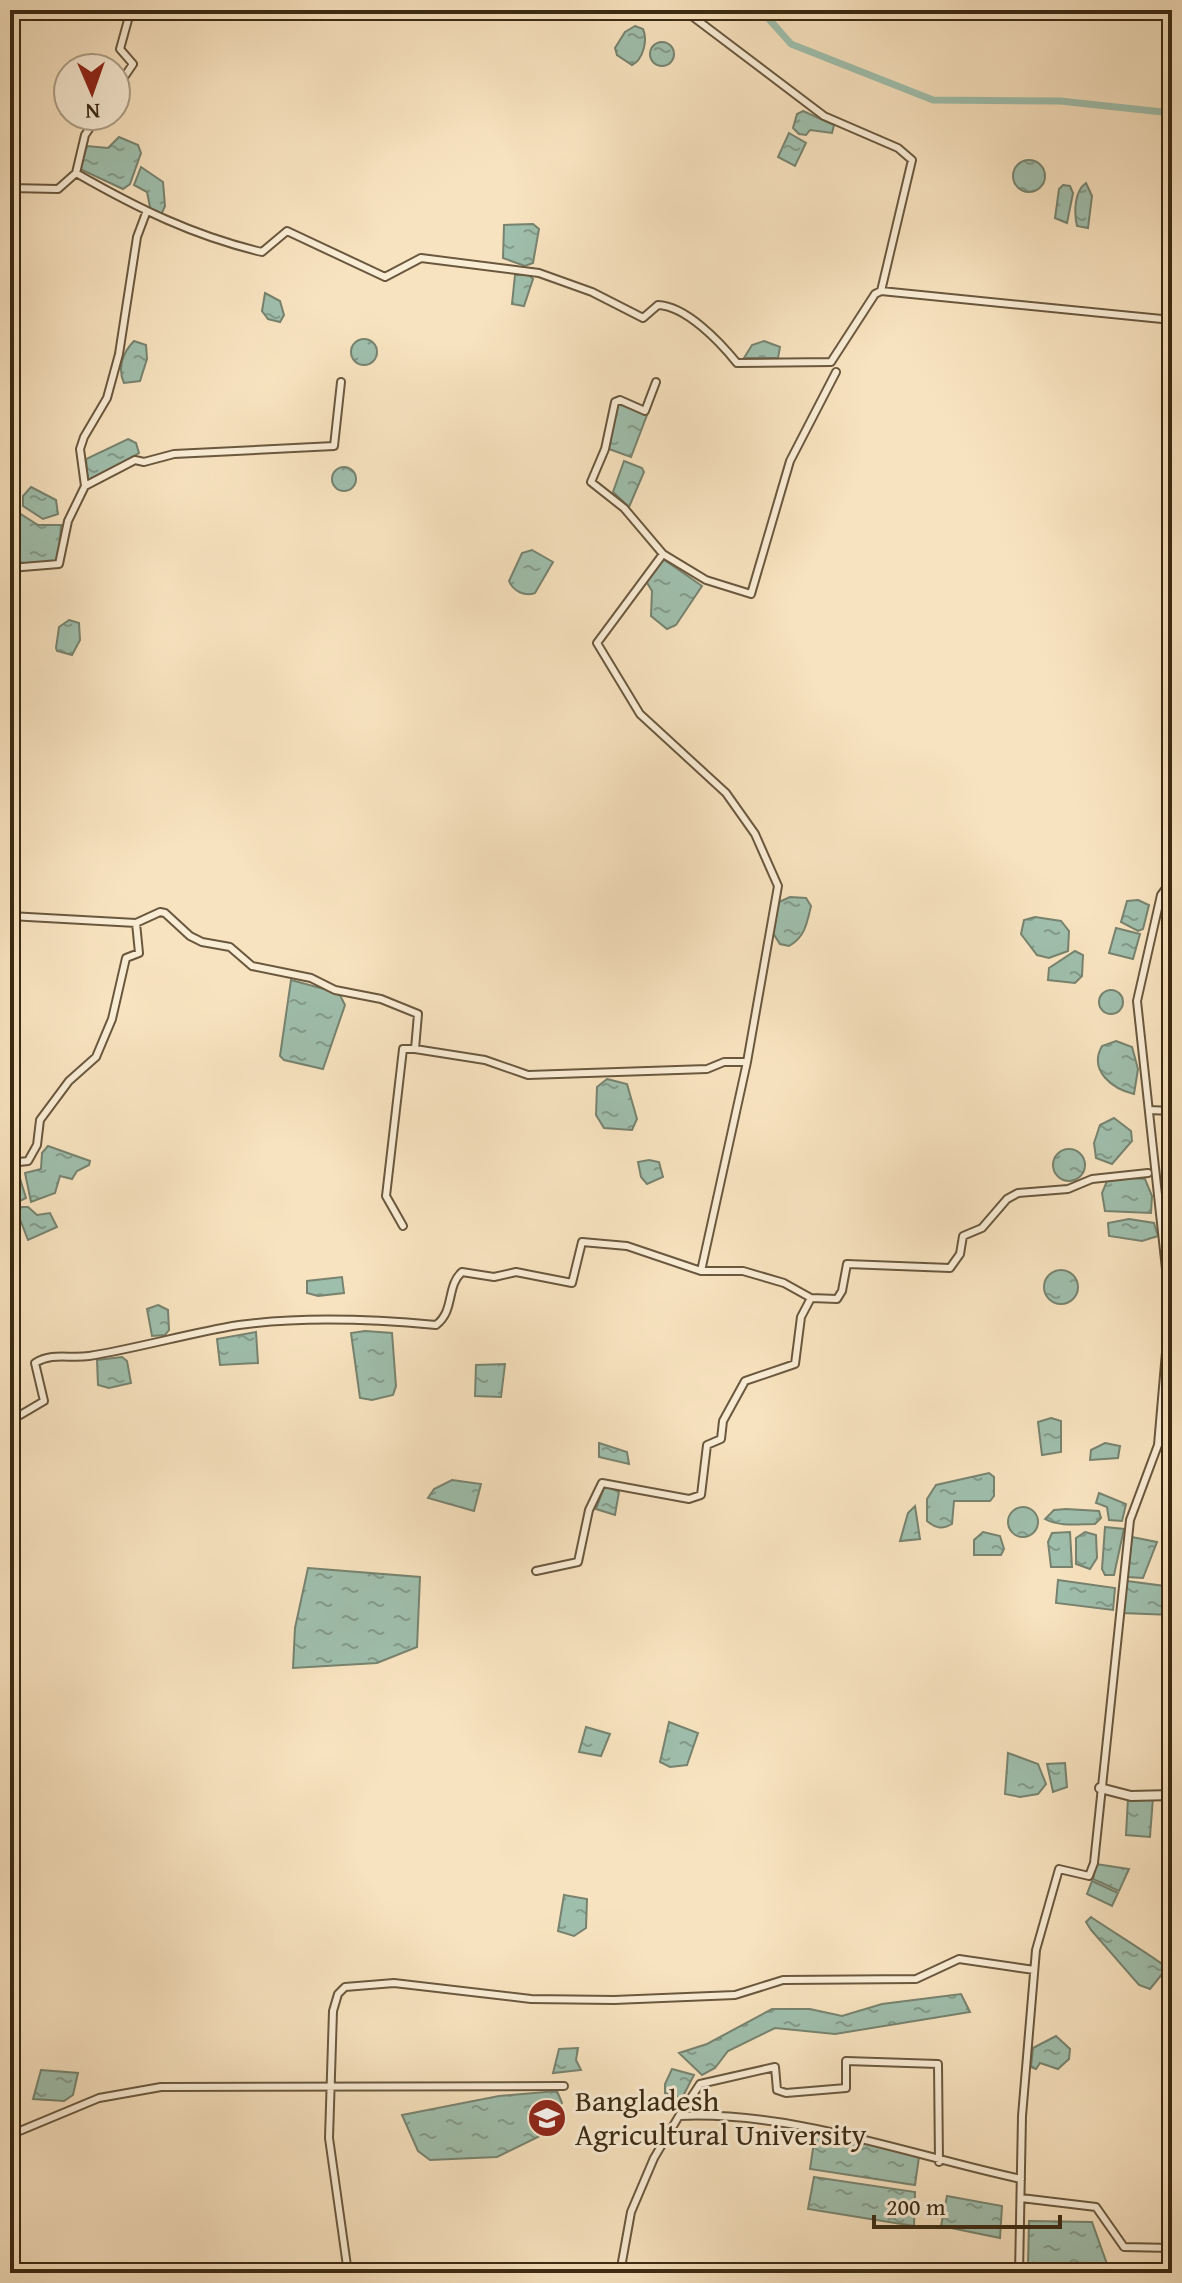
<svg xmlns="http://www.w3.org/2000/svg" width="1182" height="2283" font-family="'Gentium Book Plus',serif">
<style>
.water{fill:url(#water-ripples);stroke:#77836f;stroke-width:2}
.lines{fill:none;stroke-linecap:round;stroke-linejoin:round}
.canal{stroke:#9fbfad;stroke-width:7}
.minor-casing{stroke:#6a583e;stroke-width:10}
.tertiary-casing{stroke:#6a583e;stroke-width:12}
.minor{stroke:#faedd6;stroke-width:6}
.tertiary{stroke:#faedd6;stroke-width:8}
.labels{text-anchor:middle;stroke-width:6;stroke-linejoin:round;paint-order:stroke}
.poi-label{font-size:30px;fill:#3b2912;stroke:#faedd6;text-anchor:start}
</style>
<defs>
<pattern id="water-ripples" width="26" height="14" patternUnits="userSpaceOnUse" patternTransform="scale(2)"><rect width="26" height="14" fill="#9fbfad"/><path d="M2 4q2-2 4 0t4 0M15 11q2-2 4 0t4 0" fill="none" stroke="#839b8b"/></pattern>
</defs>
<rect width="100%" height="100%" fill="#f8e3c0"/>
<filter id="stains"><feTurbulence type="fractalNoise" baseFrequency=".0025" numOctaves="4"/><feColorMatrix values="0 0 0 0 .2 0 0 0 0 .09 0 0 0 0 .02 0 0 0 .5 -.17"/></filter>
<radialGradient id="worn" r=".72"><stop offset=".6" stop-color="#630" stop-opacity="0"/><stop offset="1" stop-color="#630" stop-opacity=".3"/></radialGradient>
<path class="water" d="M 635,26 L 643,29 C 648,40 643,60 632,65 L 617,55 L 615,48 L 625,32 Z
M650 54a12 12 0 1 1 24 0a12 12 0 1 1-24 0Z
M 803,111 L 834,125 L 832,133 L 810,130 L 806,135 L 799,134 L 793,128 L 797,114 Z
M 789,133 L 806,143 L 795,166 L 778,157 Z
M 119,137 L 138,145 L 141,153 L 130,184 L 123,189 L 80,169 L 87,146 L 108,148 Z
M1013 176a16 16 0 1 1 32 0a16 16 0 1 1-32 0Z
M 141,167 L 163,182 L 165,206 L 161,215 L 151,212 L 147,192 L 134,185 Z
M 1086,183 L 1092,196 L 1088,228 L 1077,226 C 1074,213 1074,191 1086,183 Z
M 1063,185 L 1070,186 L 1073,193 L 1067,223 L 1055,218 L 1059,189 Z
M 533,224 L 539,229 L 533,263 L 525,266 L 503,258 L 504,225 Z
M 515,275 L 529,275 L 533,279 L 524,306 L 512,304 Z
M 265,293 L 280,301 L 284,315 L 280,322 L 268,319 L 262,311 Z
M351 352a13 13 0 1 1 26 0a13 13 0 1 1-26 0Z
M 134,341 L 146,345 L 147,359 L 140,381 L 124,383 C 117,368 123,352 134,341 Z
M 764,341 L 780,347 L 778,358 L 744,358 L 752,345 Z
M 617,403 L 647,415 L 631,457 L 609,449 Z
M 128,439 L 136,443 L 139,453 L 88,482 L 86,459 Z
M 624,461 L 642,468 L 644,472 L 629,507 L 613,492 Z
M332 479a12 12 0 1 1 24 0a12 12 0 1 1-24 0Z
M 31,487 L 56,500 L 58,514 L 43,519 L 23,506 L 23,496 Z
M 16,511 L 38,525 L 61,525 L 58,562 L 31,565 L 13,560 L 10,544 Z
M 532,550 L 553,562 L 535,593 C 525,597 513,591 509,581 L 522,553 Z
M 663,559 L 702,586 L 676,625 L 667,629 L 651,616 L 652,591 L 646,581 Z
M 69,620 L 79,623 L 80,640 L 72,655 L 57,651 L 56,648 L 59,627 Z
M 790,897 L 806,898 L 811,906 C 807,923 805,937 789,946 L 780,944 L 773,933 L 779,902 Z
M 1138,900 L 1149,905 L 1143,929 L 1138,931 L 1121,922 L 1127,901 Z
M 1035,917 L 1061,921 L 1069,931 L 1068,951 L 1049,958 L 1037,955 L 1021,934 L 1024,920 Z
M 1116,928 L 1140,934 L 1133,959 L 1109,953 Z
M 1075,951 L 1083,955 L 1082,976 L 1075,983 L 1048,980 L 1049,968 Z
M 291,980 L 339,993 L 345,1005 L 323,1069 L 284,1060 L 280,1056 Z
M1099 1002a12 12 0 1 1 24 0a12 12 0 1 1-24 0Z
M 1116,1041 L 1132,1047 L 1138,1069 L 1134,1094 C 1113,1089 1088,1071 1102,1046 Z
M 607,1079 L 627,1084 L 637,1119 L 632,1130 L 604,1128 L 596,1115 L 597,1087 Z
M 1114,1118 L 1131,1131 L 1132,1141 L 1112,1164 L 1096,1158 L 1094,1143 L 1100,1125 Z
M 48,1146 L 90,1161 L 89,1165 L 77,1171 L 72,1179 L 60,1176 L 55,1193 L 31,1202 L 25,1173 L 41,1169 L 42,1153 Z
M1053 1165a16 16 0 1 1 32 0a16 16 0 1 1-32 0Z
M 649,1160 L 659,1162 L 663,1177 L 647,1184 L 641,1177 L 638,1162 Z
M 10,1170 L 18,1172 L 26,1198 L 10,1206 Z
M 1130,1178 L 1145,1179 L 1152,1196 L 1151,1213 L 1105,1211 L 1102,1193 L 1107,1181 Z
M 21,1207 L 28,1207 L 37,1215 L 50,1213 L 57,1227 L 28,1240 L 18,1214 Z
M 1129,1219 L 1154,1223 L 1158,1236 L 1142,1241 L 1109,1236 L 1108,1223 Z
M1044 1287a17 17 0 1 1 34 0a17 17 0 1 1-34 0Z
M 342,1277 L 344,1293 L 318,1296 L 307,1293 L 307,1281 Z
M 158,1305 L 168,1310 L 169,1330 L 165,1335 L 152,1336 L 147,1309 Z
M 365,1331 L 392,1333 L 396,1386 L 393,1395 L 372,1400 L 360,1398 L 351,1333 Z
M 256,1332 L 258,1363 L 220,1365 L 217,1339 Z
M 122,1357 L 127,1361 L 131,1383 L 109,1388 L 98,1385 L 97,1360 Z
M 505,1364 L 501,1397 L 475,1396 L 476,1365 Z
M 1051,1418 L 1061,1421 L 1061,1452 L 1042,1455 L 1038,1422 Z
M 599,1443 L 627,1452 L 629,1464 L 599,1457 Z
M 1105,1443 L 1120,1446 L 1118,1458 L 1090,1460 L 1091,1450 Z
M 989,1473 L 994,1477 L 994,1496 L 990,1501 L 954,1501 L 952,1524 C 942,1530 935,1528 927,1521 L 927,1499 L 936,1485 Z
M 452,1480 L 481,1484 L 474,1511 L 428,1498 L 434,1489 Z
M 605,1485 L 619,1492 L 615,1515 L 596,1509 Z
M 1099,1493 L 1126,1504 L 1122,1521 L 1109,1520 L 1107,1507 L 1096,1503 Z
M 915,1506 L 920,1539 L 900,1541 L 908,1513 Z
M1008 1522a15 15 0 1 1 30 0a15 15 0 1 1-30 0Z
M 1066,1509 L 1099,1511 L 1101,1518 L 1095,1524 C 1079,1524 1059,1527 1045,1519 L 1054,1510 Z
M 1105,1527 L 1124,1529 L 1114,1575 L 1105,1575 L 1102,1569 Z
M 983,1532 L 1000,1536 L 1004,1549 L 1001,1555 L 974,1555 L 974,1540 Z
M 1070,1532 L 1072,1567 L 1051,1567 L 1048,1542 L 1052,1533 Z
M 1085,1532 L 1096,1535 L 1097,1558 L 1090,1569 L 1076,1564 L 1076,1538 Z
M 1132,1537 L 1157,1542 L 1143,1578 L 1127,1577 Z
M 308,1568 L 420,1577 L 417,1647 L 377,1663 L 293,1668 L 295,1628 Z
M 1058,1580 L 1115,1588 L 1113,1610 L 1056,1603 Z
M 1127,1581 L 1172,1587 L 1172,1615 L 1122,1613 Z
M 669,1722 L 698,1733 L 687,1765 L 670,1767 L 660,1762 Z
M 586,1727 L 610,1734 L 601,1756 L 579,1752 Z
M 1008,1753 L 1038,1764 L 1046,1784 L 1038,1794 L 1020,1797 L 1005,1794 Z
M 1065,1763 L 1067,1787 L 1053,1792 L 1047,1764 Z
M 1153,1797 L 1150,1837 L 1126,1835 L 1128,1798 Z
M 1096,1864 L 1129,1869 L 1119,1891 L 1093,1879 Z
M 1092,1881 L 1118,1893 L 1112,1906 L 1087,1894 Z
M 564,1895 L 587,1899 L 586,1928 L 574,1936 L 558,1931 Z
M 1091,1917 C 1102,1925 1165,1964 1167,1968 L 1150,1989 L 1139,1985 L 1091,1930 L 1086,1922 Z
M 961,1994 L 970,2012 L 835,2034 L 775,2028 L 728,2051 L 715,2068 L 702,2075 L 679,2053 L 707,2044 L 772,2009 L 810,2009 L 842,2016 L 882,2004 Z
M 1056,2036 L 1070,2049 L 1069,2059 L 1058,2069 L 1040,2063 L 1036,2069 L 1031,2067 L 1033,2048 Z
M 578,2048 L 576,2060 L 581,2070 L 553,2073 L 559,2049 Z
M 672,2069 L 694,2075 L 682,2098 L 665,2093 L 665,2084 Z
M 41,2070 L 78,2073 L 73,2095 L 64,2101 L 33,2099 Z
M 557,2091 L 562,2103 L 540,2136 L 497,2157 L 430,2160 L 418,2151 L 402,2115 L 499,2096 Z
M 815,2135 L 900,2149 L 919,2157 L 915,2185 L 810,2169 Z
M 814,2177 L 915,2192 L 914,2226 L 808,2209 Z
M 947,2196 L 1002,2206 L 1000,2238 L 941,2226 Z
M 1029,2221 L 1092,2222 L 1107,2264 L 1028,2264 Z"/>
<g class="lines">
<path class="canal" d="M 761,10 L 791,44 L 933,100 L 1060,101 L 1172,113"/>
<g class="minor-casing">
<path id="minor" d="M 684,10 L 824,116 L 898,148 L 912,160 L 881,291
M 116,89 L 133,64 L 120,49 L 128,20 L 124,10
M 76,173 L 85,135 L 98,116
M 10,188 L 58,189 L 76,173 C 137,208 194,236 262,252 L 287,231 L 385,277 L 421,258 L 539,273 L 592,292 L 643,318 L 658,305 C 686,306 720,342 737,363 L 831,362 L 875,294 L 881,291 L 1172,320
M 656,382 L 645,411 L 620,400 L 615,402 L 605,449 L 591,482 L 624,508 L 663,554
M 85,486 L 135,460 L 144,462 L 174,454 L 334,446 L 341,382
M 10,568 L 59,564 L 68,521 L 85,486 L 80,449 L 84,437 L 107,398 L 119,354 L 137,237 L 146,213
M 10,916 L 136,923 L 160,912 L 165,913 L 190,936 L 202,942 L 230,947 L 252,966 L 311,978 L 335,990 L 381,999 L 418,1014 L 415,1049 L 485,1060 L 528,1075 L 707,1069 L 724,1062 L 747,1062 L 701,1271
M 747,1062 L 778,886 L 755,834 L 726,793 L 640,714 L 597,643 L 663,554 L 706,580 L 751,594 L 790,461 L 836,372
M 1149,1110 L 1172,1111
M 10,1163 L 28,1161 L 37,1145 L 40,1120 L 69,1081 L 96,1057 L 112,1019 L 126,958 L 139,953 L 136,923
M 403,1226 L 386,1196 L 403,1049 L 415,1049
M 10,1421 L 44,1401 L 35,1363 C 53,1352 69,1359 89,1356 C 139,1348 189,1333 239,1325 C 304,1316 371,1319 436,1325 C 455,1311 446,1286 462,1272 L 494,1277 L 516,1272 L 572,1283 L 582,1242 L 627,1246 L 701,1271 L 743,1271 L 784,1283 L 811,1298 L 837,1299 L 842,1291 L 847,1264 L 950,1268 L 960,1254 L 963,1236 L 982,1228 L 1007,1199 L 1018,1193 L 1068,1189 L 1092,1179 L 1148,1173
M 536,1571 L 578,1562 L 589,1510 L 602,1483 L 689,1499 L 701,1495 L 707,1445 L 721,1439 L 723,1421 L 745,1381 L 795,1364 L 801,1317 L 811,1298
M 679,2116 L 700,2084 L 775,2067 L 777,2090 L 786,2093 L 846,2088 L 846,2061 L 938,2064 L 939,2162
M 10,2135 L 99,2098 L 161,2087 L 564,2086
M 1021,2198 L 1096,2207 L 1124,2247 L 1172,2248
M 1020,2270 L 1172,2272
M 348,2273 L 329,2138 L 333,2011 L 338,1994 L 345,1987 L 394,1983 L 531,1999 L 614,2000 L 735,1995 L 783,1980 L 916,1979 L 959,1959 L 1034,1970
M 620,2273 L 631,2212 L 654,2158 L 679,2116 C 796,2111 909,2155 1021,2179
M 1019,2273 L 1022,2116 L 1036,1950 L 1059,1869 L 1089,1876 L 1094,1863 L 1130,1520 L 1158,1445 L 1170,1306 L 1137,1001 L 1161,895 L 1172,880"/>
</g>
<g class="tertiary-casing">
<path id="tertiary" d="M 1100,1788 L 1131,1796 L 1172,1795"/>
</g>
<use href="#minor" class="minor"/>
<use href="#tertiary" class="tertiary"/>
</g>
<defs>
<g id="university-disc" transform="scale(2)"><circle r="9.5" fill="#8f2418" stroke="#faedd6"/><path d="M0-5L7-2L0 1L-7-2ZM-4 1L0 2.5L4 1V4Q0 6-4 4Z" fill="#fff"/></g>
</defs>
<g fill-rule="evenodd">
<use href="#university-disc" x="547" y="2118"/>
</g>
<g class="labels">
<g class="poi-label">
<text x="575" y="2111">Bangladesh<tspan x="575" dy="34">Agricultural University</tspan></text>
</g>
</g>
<rect width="1182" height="2283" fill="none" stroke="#f8e3c0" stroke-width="40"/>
<rect x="12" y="12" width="1158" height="2259" fill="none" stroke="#3b2912" stroke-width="4"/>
<rect x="20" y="20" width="1142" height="2243" fill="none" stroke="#3b2912" stroke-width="2"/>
<g transform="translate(92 92) rotate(178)"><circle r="38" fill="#faedd6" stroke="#ae9f88" stroke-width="2"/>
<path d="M0-6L14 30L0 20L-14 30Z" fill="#8f2418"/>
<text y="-12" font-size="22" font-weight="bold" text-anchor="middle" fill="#3b2912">N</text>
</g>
<path d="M874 2215v12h186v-12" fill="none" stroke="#3b2912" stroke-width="4"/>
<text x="886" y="2215" font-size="24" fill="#3b2912" stroke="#faedd6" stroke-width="6" paint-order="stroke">200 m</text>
<rect width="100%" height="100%" filter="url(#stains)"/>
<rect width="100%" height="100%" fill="url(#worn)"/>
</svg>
